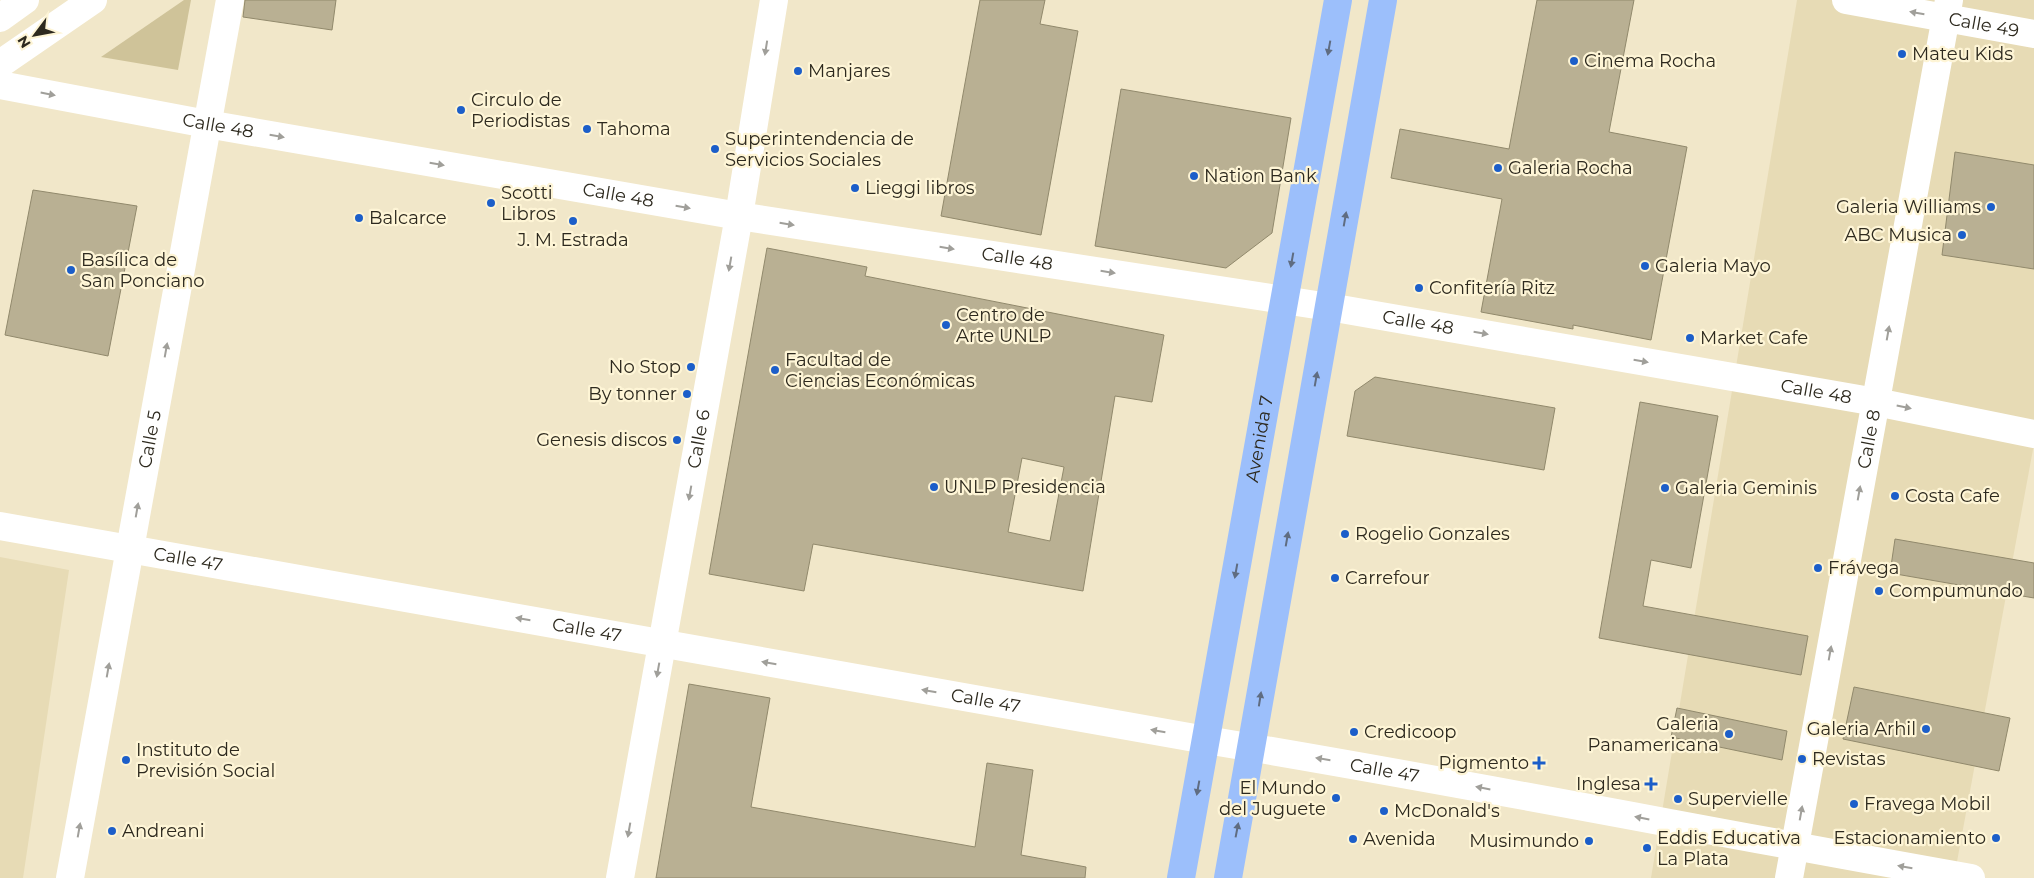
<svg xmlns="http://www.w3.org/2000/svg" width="2034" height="878" font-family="Montserrat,sans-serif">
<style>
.built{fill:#e7dbb5}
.green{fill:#cfc399}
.building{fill:#b9b093;stroke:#91896c;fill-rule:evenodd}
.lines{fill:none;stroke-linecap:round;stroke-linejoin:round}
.street{stroke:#fff;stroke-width:28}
.secondary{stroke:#fff;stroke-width:28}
.primary{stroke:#9cbffb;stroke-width:28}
.oneway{fill:#a09f9a}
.oneway2{fill:#5f6c81}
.poi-dot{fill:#1c5ec9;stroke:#fef5d6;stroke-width:2}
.labels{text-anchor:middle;stroke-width:4.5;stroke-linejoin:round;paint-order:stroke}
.street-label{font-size:18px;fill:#2d291e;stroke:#fef5d6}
.poi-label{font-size:18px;fill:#2d291e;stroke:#fef5d6;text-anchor:start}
</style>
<rect width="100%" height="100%" fill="#f1e7c9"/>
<path class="built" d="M 1797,0 L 2034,0 L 2034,444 L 1954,878 L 1651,878 Z
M 0,557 L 69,570 L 23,878 L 0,878 Z"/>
<path class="green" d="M 184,0 L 191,0 L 178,70 L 101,57 Z"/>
<path class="building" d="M 245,0 L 336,0 L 332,30 L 243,17 Z
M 980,0 L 1045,0 L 1040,24 L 1078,31 L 1041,235 L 941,216 Z
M 1537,0 L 1634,0 L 1609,132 L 1687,147 L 1651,340 L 1573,325 L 1573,329 L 1481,312 L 1502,199 L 1391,178 L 1400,129 L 1509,149 Z
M 1121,89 L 1291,118 L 1272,233 L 1226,268 L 1095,246 Z
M 1955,152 L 2034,165 L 2034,269 L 1942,255 Z
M 33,190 L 137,206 L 108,356 L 5,335 Z
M 767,248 L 867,267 L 865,276 L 1164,335 L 1152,402 L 1115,396 L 1083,591 L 813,544 L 804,591 L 709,574 ZM 1022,458 L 1064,467 L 1050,541 L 1008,532 Z
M 1375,377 L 1555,408 L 1544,470 L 1347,436 L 1355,391 Z
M 1640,402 L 1718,416 L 1691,568 L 1651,560 L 1643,606 L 1808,636 L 1801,675 L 1599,638 Z
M 1895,539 L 2034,563 L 2034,598 L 1890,573 Z
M 689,684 L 770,698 L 751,807 L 975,847 L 987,763 L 1033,770 L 1021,855 L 1086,867 L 1085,878 L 656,878 Z
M 1854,687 L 2010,718 L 1999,771 L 1843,739 Z
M 1677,708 L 1787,731 L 1782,760 L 1671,737 Z"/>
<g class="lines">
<g class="street">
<path id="s1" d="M 1846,0 L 2034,34"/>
<path id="s2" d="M 0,85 L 207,124 L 739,216 L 1329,307 L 1876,402 L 2034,434"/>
<path id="s3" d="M 0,526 L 1206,740 C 1462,782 1716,833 1971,878"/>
<path id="s4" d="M 70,878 L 230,0"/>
<path id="s5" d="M 620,878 L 739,216 L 774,0"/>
<path id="s6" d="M 1789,878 L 1949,0"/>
</g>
<path class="secondary" d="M 0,18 L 25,0
M 0,64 L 93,0"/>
<g class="primary">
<path id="s7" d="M 1181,878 L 1338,0"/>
<path d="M 1228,878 L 1383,0"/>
</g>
</g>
<defs><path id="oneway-solid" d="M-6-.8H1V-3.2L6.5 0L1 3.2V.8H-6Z" transform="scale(1.25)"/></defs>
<g class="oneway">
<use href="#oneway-solid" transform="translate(1917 13) rotate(-170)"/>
<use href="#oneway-solid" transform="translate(766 48) rotate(99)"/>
<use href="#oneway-solid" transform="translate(48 94) rotate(11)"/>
<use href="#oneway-solid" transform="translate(277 136) rotate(10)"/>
<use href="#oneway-solid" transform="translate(437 164) rotate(10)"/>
<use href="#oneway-solid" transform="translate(683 207) rotate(10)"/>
<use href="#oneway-solid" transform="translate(787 224) rotate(9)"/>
<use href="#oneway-solid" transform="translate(947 248) rotate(9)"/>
<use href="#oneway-solid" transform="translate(730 264) rotate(100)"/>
<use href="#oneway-solid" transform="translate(1108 272) rotate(9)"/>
<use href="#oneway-solid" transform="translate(1481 333) rotate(10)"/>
<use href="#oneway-solid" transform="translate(1888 333) rotate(-80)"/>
<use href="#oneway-solid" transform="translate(166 350) rotate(-80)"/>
<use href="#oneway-solid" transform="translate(1641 361) rotate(10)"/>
<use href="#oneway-solid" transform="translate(1904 407) rotate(12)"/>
<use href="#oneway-solid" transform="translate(690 493) rotate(100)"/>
<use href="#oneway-solid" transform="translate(1859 493) rotate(-80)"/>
<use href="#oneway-solid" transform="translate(137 510) rotate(-80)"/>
<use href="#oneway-solid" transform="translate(523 619) rotate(-170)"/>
<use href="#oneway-solid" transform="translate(1830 653) rotate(-80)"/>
<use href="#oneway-solid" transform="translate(769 663) rotate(-170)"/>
<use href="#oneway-solid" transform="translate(108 670) rotate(-80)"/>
<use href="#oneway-solid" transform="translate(658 670) rotate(100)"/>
<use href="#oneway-solid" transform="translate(929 691) rotate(-170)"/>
<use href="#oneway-solid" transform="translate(1158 731) rotate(-170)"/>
<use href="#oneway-solid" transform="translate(1323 759) rotate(-171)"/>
<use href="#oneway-solid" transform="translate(1483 788) rotate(-169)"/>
<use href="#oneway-solid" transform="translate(1801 813) rotate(-80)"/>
<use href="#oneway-solid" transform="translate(1642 818) rotate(-169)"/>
<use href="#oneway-solid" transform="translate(79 830) rotate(-80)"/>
<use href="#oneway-solid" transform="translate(629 830) rotate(100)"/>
<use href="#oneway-solid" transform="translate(1905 867) rotate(-170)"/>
</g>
<g class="oneway2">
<use href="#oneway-solid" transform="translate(1329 48) rotate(100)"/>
<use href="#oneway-solid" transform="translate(1345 219) rotate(-80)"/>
<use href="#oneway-solid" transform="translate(1292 260) rotate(100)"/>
<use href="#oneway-solid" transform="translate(1316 379) rotate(-80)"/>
<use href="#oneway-solid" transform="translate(1287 539) rotate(-80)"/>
<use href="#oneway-solid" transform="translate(1236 571) rotate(100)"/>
<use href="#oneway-solid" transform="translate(1260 699) rotate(-81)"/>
<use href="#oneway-solid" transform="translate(1198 788) rotate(100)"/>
<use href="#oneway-solid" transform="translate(1237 830) rotate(-79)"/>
</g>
<g class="poi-dot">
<circle cx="1902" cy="54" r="5"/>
<circle cx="1574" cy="61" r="5"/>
<circle cx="798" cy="71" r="5"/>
<circle cx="461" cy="110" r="5"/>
<circle cx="587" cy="129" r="5"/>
<circle cx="715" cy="149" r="5"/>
<circle cx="1498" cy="168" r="5"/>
<circle cx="1194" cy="176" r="5"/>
<circle cx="855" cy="188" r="5"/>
<circle cx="491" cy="203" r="5"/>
<circle cx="1991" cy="207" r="5"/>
<circle cx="359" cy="218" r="5"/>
<circle cx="573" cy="221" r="5"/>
<circle cx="1962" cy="235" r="5"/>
<circle cx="1645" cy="266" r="5"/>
<circle cx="71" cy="270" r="5"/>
<circle cx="1419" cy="288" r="5"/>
<circle cx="946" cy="325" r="5"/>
<circle cx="1690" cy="338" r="5"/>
<circle cx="691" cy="367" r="5"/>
<circle cx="775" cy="370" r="5"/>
<circle cx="687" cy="394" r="5"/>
<circle cx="677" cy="440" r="5"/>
<circle cx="934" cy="487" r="5"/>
<circle cx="1665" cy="488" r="5"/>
<circle cx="1895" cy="496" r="5"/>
<circle cx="1345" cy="534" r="5"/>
<circle cx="1818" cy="568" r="5"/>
<circle cx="1335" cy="578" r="5"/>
<circle cx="1879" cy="591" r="5"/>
<circle cx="1926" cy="729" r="5"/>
<circle cx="1354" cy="732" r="5"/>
<circle cx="1729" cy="734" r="5"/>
<circle cx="1802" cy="759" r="5"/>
<circle cx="126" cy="760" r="5"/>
<path d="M1536.5 755.5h5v5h5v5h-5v5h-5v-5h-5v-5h5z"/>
<path d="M1648.5 776.5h5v5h5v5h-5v5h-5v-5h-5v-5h5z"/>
<circle cx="1336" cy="798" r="5"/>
<circle cx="1678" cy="799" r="5"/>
<circle cx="1854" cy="804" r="5"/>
<circle cx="1384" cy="811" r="5"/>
<circle cx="112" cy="831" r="5"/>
<circle cx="1996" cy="838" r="5"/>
<circle cx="1353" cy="839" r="5"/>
<circle cx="1589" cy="841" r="5"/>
<circle cx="1647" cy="848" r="5"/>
</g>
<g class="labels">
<g class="street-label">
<text dy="6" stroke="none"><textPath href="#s1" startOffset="140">Calle 49</textPath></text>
<text dy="6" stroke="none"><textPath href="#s2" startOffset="222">Calle 48</textPath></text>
<text dy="6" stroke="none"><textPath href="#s2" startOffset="628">Calle 48</textPath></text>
<text dy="6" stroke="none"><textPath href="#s2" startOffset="1032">Calle 48</textPath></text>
<text dy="6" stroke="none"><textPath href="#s2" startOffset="1438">Calle 48</textPath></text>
<text dy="6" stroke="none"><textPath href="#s2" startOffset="1842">Calle 48</textPath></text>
<text dy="6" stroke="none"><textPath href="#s4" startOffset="446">Calle 5</textPath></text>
<text dy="6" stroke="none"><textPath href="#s5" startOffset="446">Calle 6</textPath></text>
<text dy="6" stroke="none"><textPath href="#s7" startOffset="446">Avenida 7</textPath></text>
<text dy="6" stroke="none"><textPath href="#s6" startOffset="446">Calle 8</textPath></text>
<text dy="6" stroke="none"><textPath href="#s3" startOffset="191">Calle 47</textPath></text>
<text dy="6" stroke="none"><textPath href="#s3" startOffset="596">Calle 47</textPath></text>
<text dy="6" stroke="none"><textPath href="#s3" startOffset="1001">Calle 47</textPath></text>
<text dy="6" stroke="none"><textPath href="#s3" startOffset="1406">Calle 47</textPath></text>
</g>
<g class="poi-label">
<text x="1912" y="60">Mateu Kids</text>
<text x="1584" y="67">Cinema Rocha</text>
<text x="808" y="77">Manjares</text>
<text x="471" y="106">Circulo de<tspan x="471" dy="21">Periodistas</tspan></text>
<text x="597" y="135">Tahoma</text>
<text x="725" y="145">Superintendencia de<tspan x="725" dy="21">Servicios Sociales</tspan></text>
<text x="1508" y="174">Galeria Rocha</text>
<text x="1204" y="182">Nation Bank</text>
<text x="865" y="194">Lieggi libros</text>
<text x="501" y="199">Scotti<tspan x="501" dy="21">Libros</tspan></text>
<text x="1981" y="213" text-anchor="end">Galeria Williams</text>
<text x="369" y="224">Balcarce</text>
<text x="1952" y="241" text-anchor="end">ABC Musica</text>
<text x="573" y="246" text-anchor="middle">J. M. Estrada</text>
<text x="81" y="266">Basílica de<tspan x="81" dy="21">San Ponciano</tspan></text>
<text x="1655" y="272">Galeria Mayo</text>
<text x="1429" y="294">Confitería Ritz</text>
<text x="956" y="321">Centro de<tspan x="956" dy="21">Arte UNLP</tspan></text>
<text x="1700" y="344">Market Cafe</text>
<text x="785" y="366">Facultad de<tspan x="785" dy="21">Ciencias Económicas</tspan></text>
<text x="681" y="373" text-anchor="end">No Stop</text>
<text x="677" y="400" text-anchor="end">By tonner</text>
<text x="667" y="446" text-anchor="end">Genesis discos</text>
<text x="944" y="493">UNLP Presidencia</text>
<text x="1675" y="494">Galeria Geminis</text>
<text x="1905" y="502">Costa Cafe</text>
<text x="1355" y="540">Rogelio Gonzales</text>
<text x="1828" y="574">Frávega</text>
<text x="1345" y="584">Carrefour</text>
<text x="1889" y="597">Compumundo</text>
<text x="1719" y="730" text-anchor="end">Galeria<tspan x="1719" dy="21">Panamericana</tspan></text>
<text x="1916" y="735" text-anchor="end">Galeria Arhil</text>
<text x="1364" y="738">Credicoop</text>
<text x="136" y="756">Instituto de<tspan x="136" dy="21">Previsión Social</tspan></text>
<text x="1812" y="765">Revistas</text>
<text x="1529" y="769" text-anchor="end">Pigmento</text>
<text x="1641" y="790" text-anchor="end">Inglesa</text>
<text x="1326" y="794" text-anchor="end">El Mundo<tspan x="1326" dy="21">del Juguete</tspan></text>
<text x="1688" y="805">Supervielle</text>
<text x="1864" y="810">Fravega Mobil</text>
<text x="1394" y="817">McDonald's</text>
<text x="122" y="837">Andreani</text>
<text x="1657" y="844">Eddis Educativa<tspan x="1657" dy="21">La Plata</tspan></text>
<text x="1986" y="844" text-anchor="end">Estacionamiento</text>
<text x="1363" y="845">Avenida</text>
<text x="1579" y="847" text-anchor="end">Musimundo</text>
</g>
</g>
<g transform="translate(35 35) rotate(238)" stroke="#fef5d6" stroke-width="4" paint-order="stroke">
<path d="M0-4L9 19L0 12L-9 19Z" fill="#2d291e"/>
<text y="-8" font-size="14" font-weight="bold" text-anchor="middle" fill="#2d291e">N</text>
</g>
</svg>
